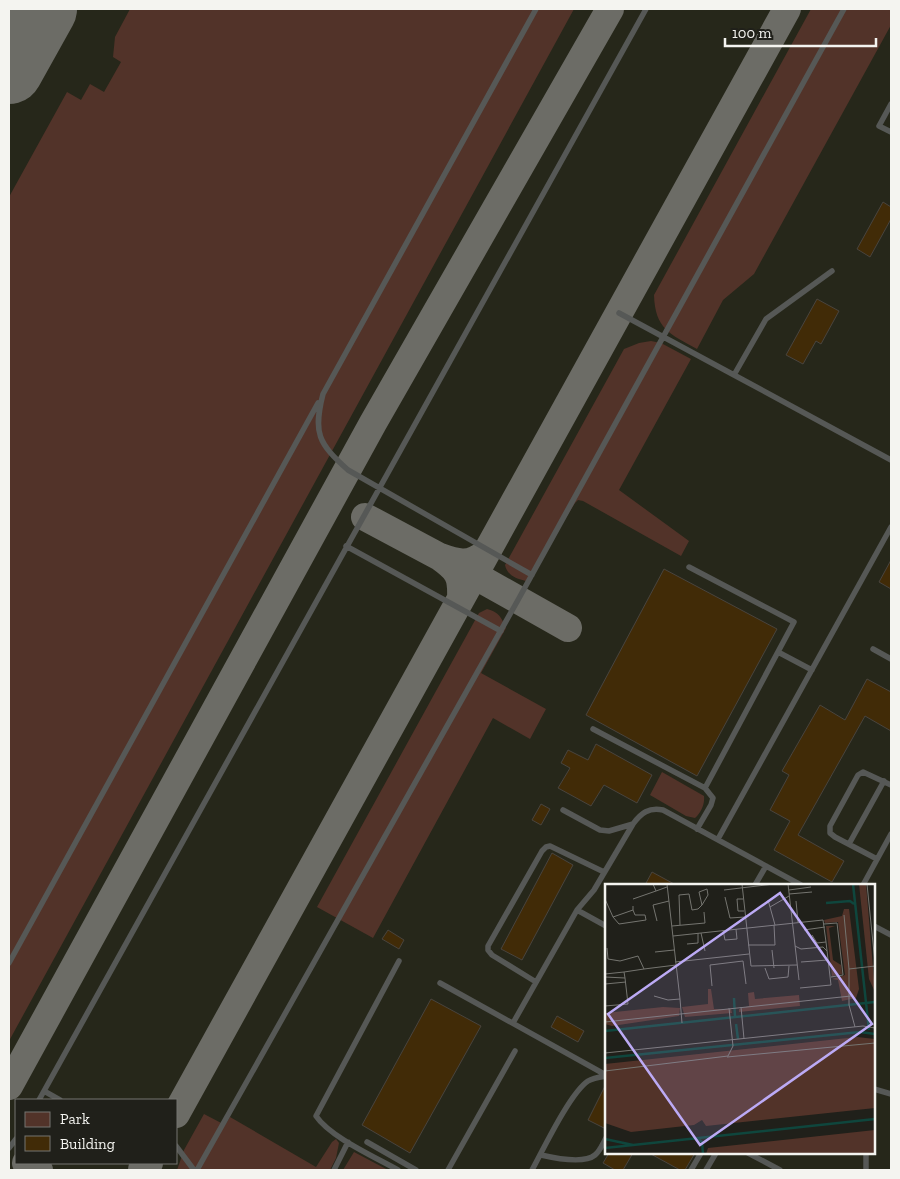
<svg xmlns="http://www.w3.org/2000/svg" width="900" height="1179" font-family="'Zilla Slab',serif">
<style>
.built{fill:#26271a;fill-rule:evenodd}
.green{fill:#523329}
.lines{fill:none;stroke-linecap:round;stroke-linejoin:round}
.taxiway{stroke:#6c6c66;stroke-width:28}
.runway{stroke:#6c6c66;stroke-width:68}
.building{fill:#412b07;stroke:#49443e}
.service{stroke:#565856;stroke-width:5.5}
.inset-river{fill:none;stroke:#0f463d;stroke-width:2.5}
.inset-road{fill:none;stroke:#757570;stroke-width:1}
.view{fill:#bcaaf5;fill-opacity:0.15;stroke:#bcaaf5;stroke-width:2.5}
.inset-edge{fill:none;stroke:#f4f4f0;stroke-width:2.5}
</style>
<rect width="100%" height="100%" fill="#20201a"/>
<path class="built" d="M9,9H891V1170H9ZM606,885H874V1153H606ZM16,1100H176V1163H16Z"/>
<path class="green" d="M130,9H574L9,1041V197L67,92L81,100L90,84L104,92L121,62L113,57L115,37Z
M811,9H891V25L754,274L723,300L697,349C670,334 655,329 654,295Z
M651,341L661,343L691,359L619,490L689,541L681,556L583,501L578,500L575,503L526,581C516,579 507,575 505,565L624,349L639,343Z
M487,609C499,612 501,617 506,628L481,673L546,709L530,739L493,718L373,938L317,907L479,613Z
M662,772L704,796C705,804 701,813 695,818L686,816L650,795Z
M204,1114L225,1125L230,1117L316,1167L332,1142L336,1139L339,1143L336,1158L330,1170H177L184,1150Z
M354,1152L388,1170H343Z"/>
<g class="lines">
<path class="taxiway" d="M9,19C23,20 31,19 42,9
M9,21C18,30 19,38 20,50
M365,517L440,557
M474,575L568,628
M461,598C462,575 458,570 440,557C459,564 469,566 486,553
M9,1086L373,423L610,9
M176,1114L787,9
M26,1163L39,1170
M142,1170L149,1163"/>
<path class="runway" d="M9,70L43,9"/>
</g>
<path class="building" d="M883,202L891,207V219L870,257L857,249Z
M817,299L839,311L821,344L816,341L803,364L786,355Z
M891,560V589L879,582Z
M664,569L777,629L697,776L586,715Z
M867,679L891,692V731L865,716L798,835L844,861L832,882L774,850L790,821L770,810L789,775L782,771L820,705L845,720Z
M596,744L652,775L637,803L604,785L591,806L558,788L570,768L561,763L568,750L588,760Z
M541,804L550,809L541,825L532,820Z
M552,853L573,865L522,960L501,949Z
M652,872L676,885H645Z
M388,930L404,940L399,949L382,939Z
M431,999L481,1026L410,1153L362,1125Z
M557,1016L584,1031L578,1042L551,1027Z
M606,1084V1129L588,1120Z
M609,1153H633L623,1170H615L603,1163Z
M649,1153H695L685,1170H680Z"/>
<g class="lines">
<path class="service" d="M891,104L879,126L891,132
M832,271L766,319L734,375L891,460
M619,313L734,375
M346,546L501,631
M532,575L348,470C318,443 313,433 323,394L536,9
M873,649L891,659
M778,652L812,670
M593,729L705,788L794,622L689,567
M563,810L600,830L609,831L633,824
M697,829L711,805L713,798L705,788
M718,839L891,527
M849,844L884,781
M877,859L835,837L830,833V826L858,775L863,772L891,785
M755,885L766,866
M863,885L891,834
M577,910L606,926
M874,926L891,935
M9,963L318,403
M536,982L492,955L488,950V946L542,851L546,847L550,846L604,872
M440,983L606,1075
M513,1023L577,910L594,890L633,824C641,813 649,807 663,810L801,885
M874,1089L891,1094
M44,1091L60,1100
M39,1100L646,9
M367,1142L416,1170
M176,1146L194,1170
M9,1148L16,1139
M748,1153L780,1170
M866,1153V1170
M541,1155C554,1158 584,1164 595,1155C600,1151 603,1143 606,1138
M197,1170L518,600L844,9
M334,1170L348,1142
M398,1170C375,1157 330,1137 316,1116L399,961
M448,1170L515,1051
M532,1170C543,1150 570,1093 588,1081C593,1078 600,1077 606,1076
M691,1170L701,1153
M706,1170L716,1153"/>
</g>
<g transform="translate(605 884)">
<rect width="270" height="270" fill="#20201a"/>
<path d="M254,0H261L270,108L264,95ZM239,25H244L254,105L251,114L237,117L233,96L227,95L240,91L233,38L220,39L219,36L237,32ZM221,42H230L224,44L228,76L236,81L237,90L227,92ZM103,105H106L109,125H126L127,129L80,133L77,123L103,120ZM149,108L150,115L194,111L195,122L134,128V125L144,122L143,109ZM58,123L75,124L74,132L7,142L0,140V129ZM252,153L270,155V224L101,242L97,236L89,241L26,248L0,239V180ZM270,246V270H101L103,264Z" fill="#523329"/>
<path class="inset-river" d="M248,0L264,146M221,19L245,17L249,20M129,114L130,133M131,140L133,155M0,147L270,118M0,174L255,148L270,150M92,254L97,258L98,270M0,255L28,261M0,264L270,235"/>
<path class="inset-road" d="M48,0L51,7L62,3M137,0L146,82L192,81M183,0L194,96M262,0L270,79M119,6L169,0M184,6L206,3M184,10L207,8M120,13L125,34L140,33M0,15L8,33L28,26V22M28,15L51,7M138,15H132L133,27H139M163,16L165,23L184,12M191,17L193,38M165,23L170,41M239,31L244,85L270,82M8,33L14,40L41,36L40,31H30L28,26M52,37L48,21L64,17M219,40L232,39L238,91L226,93M75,41L74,11L84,10L87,26L93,25L97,21L103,11L102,5L94,8L97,21M67,42L100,39L99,28M118,46L120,56L132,55L131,45M199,46L220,43M96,49L100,67M68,52L218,36L221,58L212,59L207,51M82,60L93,59V49M143,61H170L169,41M190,62L196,65L218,63L222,67M2,64L3,75L15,77L33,72L39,85L71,81M167,66L169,84M50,68L69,66M70,78L144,70M196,78L223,76M160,84L164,95L183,93L184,82M244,85V121L250,143M0,90L19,88M0,93L20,94L23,120L0,122M20,94L19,88L39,85M0,100L21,98M107,102L105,81L138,77L141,100M195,104L226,101L221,58M49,112L63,116L75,115L62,0M75,115L77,139M136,123L139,155M0,138L246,112M0,169L258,142L270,144M0,171L1,187M122,173L270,159M0,187L123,172L128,162L124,124"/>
<path class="view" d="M175,9L267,140L95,261L3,130Z"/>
<rect width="270" height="270" class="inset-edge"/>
</g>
<rect width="900" height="1179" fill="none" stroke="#f4f4f0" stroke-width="20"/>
<rect x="15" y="1099" width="162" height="65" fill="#20201a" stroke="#757570"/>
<rect x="25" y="1112" width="25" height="15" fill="#523329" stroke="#757570"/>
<text x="60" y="1124" font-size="15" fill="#f4f4f0">Park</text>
<rect x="25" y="1136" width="25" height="15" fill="#412b07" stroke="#757570"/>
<text x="60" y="1149" font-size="15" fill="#f4f4f0">Building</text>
<path d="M725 38v8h151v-8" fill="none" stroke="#f4f4f0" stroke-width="2.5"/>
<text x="732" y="38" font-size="15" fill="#f4f4f0" stroke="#20201a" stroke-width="4" paint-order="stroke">100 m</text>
</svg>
